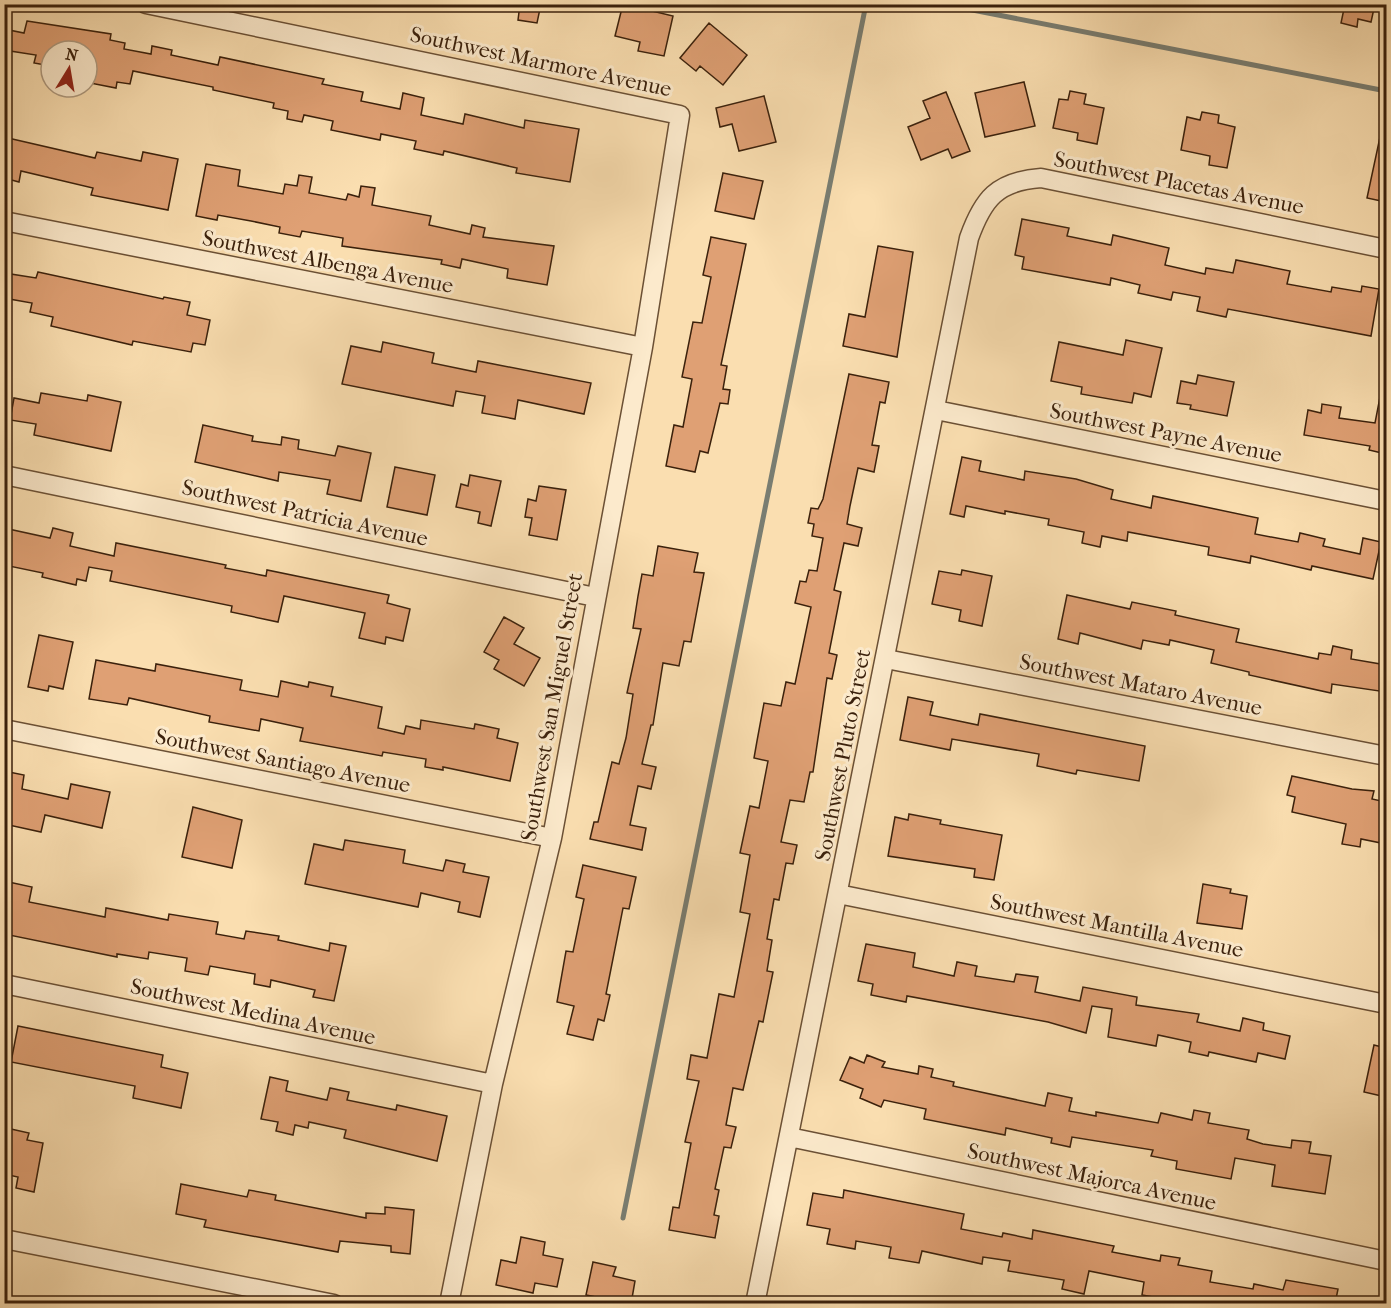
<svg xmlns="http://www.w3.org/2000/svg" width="1391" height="1308" font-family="'IM FELL French Canon',serif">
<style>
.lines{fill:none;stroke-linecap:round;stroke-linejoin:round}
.stream{stroke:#797d71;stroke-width:5}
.building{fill:#dfa074;stroke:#3b210c;stroke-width:1.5}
.minor-casing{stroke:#6b5035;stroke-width:21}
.minor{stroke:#fceacc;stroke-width:18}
.labels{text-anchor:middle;stroke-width:6;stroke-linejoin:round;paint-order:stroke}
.street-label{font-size:22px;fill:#3b210c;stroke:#fceacc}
</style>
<rect width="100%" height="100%" fill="#fadeb0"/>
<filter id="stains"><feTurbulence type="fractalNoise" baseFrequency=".00333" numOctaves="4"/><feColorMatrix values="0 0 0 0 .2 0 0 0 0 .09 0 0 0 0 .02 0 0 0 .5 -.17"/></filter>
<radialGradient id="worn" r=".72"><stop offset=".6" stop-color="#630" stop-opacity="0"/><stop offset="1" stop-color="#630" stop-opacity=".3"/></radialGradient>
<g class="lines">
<path class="stream" d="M942,4L1386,91
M623,1218L866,4"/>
</g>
<path class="building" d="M520,4H541L537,23L518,20Z
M623,4L673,16L664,56L638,51L640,42L615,36Z
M1345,4H1375L1371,22L1358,19L1357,27L1341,23Z
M27,21L111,34L110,40L125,43L124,49L151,54L152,46L172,50L171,55L218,65L220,57L324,79L322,84L363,92L361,101L400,109L403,93L424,98L421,115L463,124L465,114L524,128L525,120L579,129L570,182L516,173L517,168L444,151L443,155L414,149L416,141L381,134L380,140L331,130L333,121L304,115L302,122L287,119L288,111L273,108L274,103L213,90V87L133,71L130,84L117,82L116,88L90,83L92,75L87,74V51H51V66L34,63L36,55L4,50V29L24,33Z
M709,23L747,55L723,85L700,66L696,71L680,58Z
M1024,82L1035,126L985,137L975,93Z
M1070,91L1086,94L1084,104L1104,108L1097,144L1077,140L1078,133L1053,128L1059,99L1068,100Z
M946,92L970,151L952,158L948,149L921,160L908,127L930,118L923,101Z
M764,96L776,142L739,151L732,124L720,127L716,108Z
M1202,112L1219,115L1218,123L1235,127L1227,168L1209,165L1210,156L1181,150L1187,117L1200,120Z
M1380,137L1386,138V202L1367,198Z
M8,138L95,158L97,152L141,161L143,152L178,159L168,210L91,195L93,188L21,171L19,182L4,178Z
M206,164L240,170L238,186L283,194L285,184L297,186L299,175L312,177L309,193L346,200L348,194L359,197L361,186L375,188L372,205L431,216L429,225L470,234L472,225L485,228L483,237L554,246L547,285L507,278L508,269L462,259L460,268L441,264L442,260L342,246L343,238L302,231L300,237L279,233L280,227L251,221L218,215L217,220L196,216Z
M723,173L763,181L754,219L715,211Z
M1022,219L1069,228L1067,236L1111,245L1113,235L1169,248L1165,265L1205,274L1206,268L1233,273L1236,260L1290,271L1287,284L1331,292L1332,287L1361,292L1362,286L1379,289L1371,336L1228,309L1226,317L1197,311L1200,297L1173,292L1171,300L1138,293L1140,285L1111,278L1110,285L1022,269L1024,257L1015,255Z
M711,237L746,244L721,365L727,366L723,389L730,390L728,404L720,403L708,453L700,451L695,472L666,466L674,425L683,427L692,379L682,377L693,322L702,323L711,277L703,275Z
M878,246L913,252L897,357L843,346L849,314L865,317Z
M38,272L163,299L164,297L190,302L187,315L210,320L205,345L193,343L191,352L133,341L132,345L51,326L53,317L30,312L32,303L4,298V273L36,278Z
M1126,340L1162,348L1151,397L1134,393L1132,403L1081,394L1082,387L1051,381L1059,342L1123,355Z
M383,342L434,353L432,363L476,372L478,361L591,383L584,414L518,400L515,419L482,413L485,396L456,391L453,406L342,384L351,346L381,352Z
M849,374L889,382L885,403L880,402L872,445L879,446L874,472L858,468L850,506L847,524L862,528L858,546L844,543L834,590L841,592L829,653L837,655L832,679L827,678L813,772H810L804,802L790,800L781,842L797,845L793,864L786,863L779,900L774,899L767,939L772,940L767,971L773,972L763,1022L759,1021L743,1090L733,1088L726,1125L736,1127L731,1148L724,1147L715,1189L719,1190L714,1215L719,1216L715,1238L669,1230L673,1207L679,1208L691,1143L685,1142L699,1081L687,1079L691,1055L707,1058L719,994L734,997L750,914L740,912L750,855L740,853L750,806L759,808L768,761L754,758L757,741L764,703L781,706L786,682L795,684L811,607L795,603L800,581L806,582L809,570L817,571L823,538L812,536L814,524L808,523L811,508L818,509L823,499Z
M1198,375L1234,382L1227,416L1190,409L1191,405L1177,403L1181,381L1196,384Z
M41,393L87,401L88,395L121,402L111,451L34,435L36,424L10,420L14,398L39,403Z
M1380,397L1386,398V454L1369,450L1370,446L1304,435L1308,410L1321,413L1322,404L1341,407L1339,418L1375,423Z
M203,425L253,436L252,441L281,445L282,437L299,440L298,449L335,456L338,446L371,453L361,501L327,494L330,480L279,472L278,481L195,462Z
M962,457L981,461L979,471L1024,480L1025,471L1076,479L1113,490L1111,499L1151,508L1153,496L1258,518L1255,534L1298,542L1300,533L1325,539L1323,546L1360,554L1363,538L1381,542L1373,579L1312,566L1311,570L1251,556L1250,563L1208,555L1209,547L1128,532L1127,541L1102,536L1100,547L1082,543L1084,532L1048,525L1049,519L1005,511V514L966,506L964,517L950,514Z
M395,467L435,475L427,515L387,507Z
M470,475L501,481L491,526L478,523L480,512L456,507L461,484L468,486Z
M539,486L566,490L557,540L529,535L532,518L525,517L528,499L536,501Z
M4,528L50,538L53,528L73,533L70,546L114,556L116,543L226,565L225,568L266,576L267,570L389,595L387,603L410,609L403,641L386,637L385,644L359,638L365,613L284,596L278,622L231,612L232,606L110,581L112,571L89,567L86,581L77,579L76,585L42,577L43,573L4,565Z
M658,546L698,553L694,572L704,573L691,642L684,641L679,666L663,663L653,725H651L642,764L656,767L651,789L638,786L630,825L646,828L642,850L590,839L594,822H598L612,762L619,764L626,738L633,694L627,693L641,629L633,628L638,596L642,574L653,576Z
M962,570L992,576L982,626L959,621L961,610L932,604L939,571L961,575Z
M1067,595L1130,609L1132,602L1176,611L1175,615L1239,629L1236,642L1318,659L1319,653L1331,655L1333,646L1352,650L1351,659L1386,665V692L1332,684L1331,693L1249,675V672L1211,663L1214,650L1170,640L1169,645L1143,640L1141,649L1080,633L1078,644L1058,639Z
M504,617L524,628L514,644L540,658L524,686L494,669L499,660L484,652Z
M39,635L73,642L63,689L49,686L48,691L28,687Z
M96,660L155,671L156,664L242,680L240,690L278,697L281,681L308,687L309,682L333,687L331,696L382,707L378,728L404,734L406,726L420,729L421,720L474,729L475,724L499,729L497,738L518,743L510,781L443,767V770L425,767L426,759L383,752L382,756L300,741L303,728L261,719L259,731L209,722L210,716L129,698L127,705L89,699Z
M908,697L933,702L930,715L978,725L980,714L1145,746L1139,781L1077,770L1076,774L1037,766L1039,754L952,739L950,750L900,740Z
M4,771L24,775L22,789L68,799L71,784L110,792L102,828L45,815L41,832L4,824Z
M1292,776L1352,789L1374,791L1372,799L1386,802V844L1361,839L1360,847L1342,844L1346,824L1292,812L1295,797L1287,795Z
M193,807L242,820L232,868L182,857Z
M909,814L941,820L940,824L1002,835L994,880L974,877L975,869L888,856L895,817L908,820Z
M345,840L405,850L403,863L443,871L446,860L465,864L463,872L489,877L480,917L458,912L460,902L421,893L418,907L305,884L314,844L343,850Z
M583,865L636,877L629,909L623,908L606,994L610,995L604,1021L598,1019L593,1040L567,1034L574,1006L557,1002L566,951L573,952L584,899L576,897Z
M4,881L32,887L29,902L105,917L106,908L168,920L169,914L218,922L216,934L244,939L246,931L279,936L278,940L329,951L330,943L346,946L334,1001L313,997L315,990L271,980L270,987L254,984L255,974L210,966L208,975L185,971L187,958L149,952L148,959L117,954V957L4,934Z
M1203,884L1231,889L1230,893L1247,896L1242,929L1197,923Z
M866,944L915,953L913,967L954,976L957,962L977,966L975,976L1014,982L1016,974L1038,977L1035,992L1080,1001L1083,987L1137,997L1136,1005L1199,1014L1197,1022L1240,1031L1243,1018L1264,1023L1263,1030L1290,1036L1285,1059L1258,1053L1256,1062L1209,1052L1208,1056L1189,1052L1191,1042L1158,1035L1156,1046L1108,1037L1112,1009L1092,1006L1086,1033L1048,1022L907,996L906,1002L871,995L873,984L858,981Z
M18,1026L163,1055L161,1067L188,1073L181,1108L133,1098L135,1086L11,1062Z
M1374,1045L1386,1048V1097L1364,1092Z
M867,1055L885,1062L882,1067L918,1074L919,1066L933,1069L931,1077L954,1082L953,1086L1045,1106L1048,1093L1072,1098L1069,1111L1096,1116V1112L1158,1123L1161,1113L1192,1120L1194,1110L1210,1113L1208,1123L1249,1130L1247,1139L1263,1144L1291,1148L1292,1140L1311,1142L1309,1153L1331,1156L1325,1194L1272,1186L1275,1165L1235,1158L1231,1179L1176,1169L1177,1161L1151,1156L1153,1150L1072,1137L1070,1147L1051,1143L1052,1138L1006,1128L1005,1135L924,1119L926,1109L884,1100L881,1107L860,1098L863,1089L840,1080L850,1057L864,1063Z
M270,1077L288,1081L286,1091L327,1100L330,1088L349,1092L347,1100L396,1110L397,1105L447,1116L437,1161L344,1138L346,1130L309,1122L308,1128L295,1125L293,1135L276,1131L278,1122L261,1119Z
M11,1129L29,1133L27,1140L43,1143L34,1192L16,1188L18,1177L4,1174V1136L10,1137Z
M181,1184L247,1197L249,1190L276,1195L275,1200L366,1218V1213L385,1214V1207L414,1210L410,1254L391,1252V1246L340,1241L338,1252L204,1227L206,1220L176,1214Z
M844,1190L964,1214L961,1229L1002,1237L1003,1233L1032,1239L1033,1230L1114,1246L1112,1252L1160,1261L1161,1255L1180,1258L1178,1265L1212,1271L1210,1282L1253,1289L1254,1284L1283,1290L1286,1280L1338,1289L1335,1304H1192L1142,1295L1144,1282L1089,1271L1084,1294L1062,1289L1064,1280L1008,1271L1010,1261L983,1257L982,1264L922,1251L919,1263L889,1258L891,1247L856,1241L855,1249L827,1244L830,1229L807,1225L813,1193L843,1198Z
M521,1237L545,1242L543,1255L563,1259L557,1287L535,1283L533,1293L496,1285L501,1260L516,1263Z
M593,1262L616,1267L613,1276L635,1281L631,1304L586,1295Z"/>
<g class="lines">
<defs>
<path id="minor" d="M146,4L680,115L643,347L552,838L493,1084L449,1304
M4,221L643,347
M936,410L1386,501
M4,475L595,597
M886,659L1386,756
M4,729L552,838
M838,894L1386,1004
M4,984L493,1084
M789,1137L1386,1261
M4,1239L334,1304
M755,1304L969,238C983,199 997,181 1041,178L1386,249"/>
</defs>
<use href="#minor" class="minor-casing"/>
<use href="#minor" class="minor"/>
</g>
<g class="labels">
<g class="street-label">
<text transform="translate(541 61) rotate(12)" y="8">Southwest Marmore Avenue</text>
<text transform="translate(1179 182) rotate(11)" y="8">Southwest Placetas Avenue</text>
<text transform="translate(328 261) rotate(11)" y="8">Southwest Albenga Avenue</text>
<text transform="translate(1166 432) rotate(11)" y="8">Southwest Payne Avenue</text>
<text transform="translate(305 512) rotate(12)" y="8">Southwest Patricia Avenue</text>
<text transform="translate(1141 684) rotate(11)" y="8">Southwest Mataro Avenue</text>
<text transform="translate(551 707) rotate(-80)" y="8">Southwest San Miguel Street</text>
<text transform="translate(842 755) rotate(-79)" y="8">Southwest Pluto Street</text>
<text transform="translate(283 760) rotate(11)" y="8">Southwest Santiago Avenue</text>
<text transform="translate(1117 925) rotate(11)" y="8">Southwest Mantilla Avenue</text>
<text transform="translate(253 1011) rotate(12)" y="8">Southwest Medina Avenue</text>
<text transform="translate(1092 1176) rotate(12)" y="8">Southwest Majorca Avenue</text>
</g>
</g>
<rect width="1391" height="1308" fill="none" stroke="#fadeb0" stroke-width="24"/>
<rect x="6" y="6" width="1379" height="1296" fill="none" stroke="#3b210c" stroke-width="3"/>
<rect x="12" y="12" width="1367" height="1284" fill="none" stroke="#3b210c" stroke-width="1.5"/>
<g transform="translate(69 69) rotate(11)"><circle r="28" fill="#fceacc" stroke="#af9a7f" stroke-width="1.5"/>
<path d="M0-4.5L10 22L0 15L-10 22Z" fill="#8f2418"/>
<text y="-9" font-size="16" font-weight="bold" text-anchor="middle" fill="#3b210c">N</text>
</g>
<rect width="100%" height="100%" filter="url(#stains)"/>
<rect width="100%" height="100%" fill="url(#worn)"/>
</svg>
